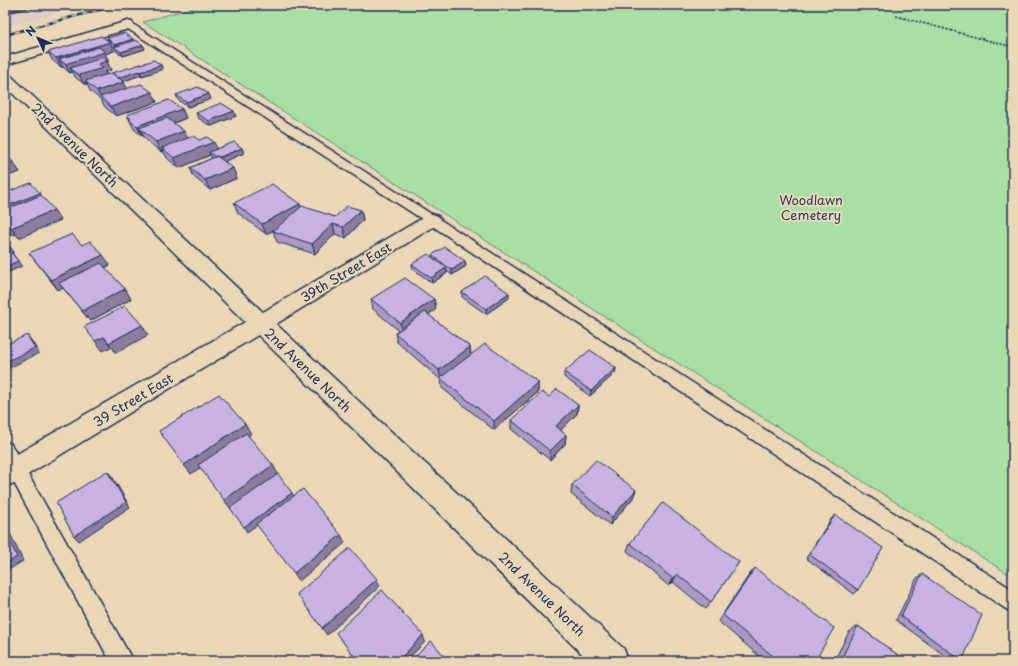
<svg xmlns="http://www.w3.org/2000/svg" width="1018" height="666" font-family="'Playpen Sans',sans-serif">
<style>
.built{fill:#dfccc2}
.green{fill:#a8e0a4;stroke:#628881}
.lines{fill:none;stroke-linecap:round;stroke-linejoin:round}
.service-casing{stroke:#1b2f5e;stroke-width:3}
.minor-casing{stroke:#1b2f5e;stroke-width:3}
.path{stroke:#1b2f5e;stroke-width:1.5;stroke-dasharray:2.5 1.5;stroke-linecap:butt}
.service{fill:#e9d7b5;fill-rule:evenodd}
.minor{fill:#e9d7b5;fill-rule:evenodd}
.rail-casing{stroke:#1b2f5e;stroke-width:2.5}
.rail{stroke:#e9d7b5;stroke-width:1.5;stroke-dasharray:5;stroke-linecap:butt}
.wall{fill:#ac99c2;stroke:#1b2f5e}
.shaded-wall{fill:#8c7d9e;stroke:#1b2f5e}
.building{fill:#c8b2e1;stroke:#1b2f5e}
.labels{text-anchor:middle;stroke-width:4;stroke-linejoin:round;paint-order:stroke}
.street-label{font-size:13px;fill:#1b2f5e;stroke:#e9d7b5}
.park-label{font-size:13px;fill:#294165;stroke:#e9d7b5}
</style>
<rect width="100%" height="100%" fill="#e9d7b5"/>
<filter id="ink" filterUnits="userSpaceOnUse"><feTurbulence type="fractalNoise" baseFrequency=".025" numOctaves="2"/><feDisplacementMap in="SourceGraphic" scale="8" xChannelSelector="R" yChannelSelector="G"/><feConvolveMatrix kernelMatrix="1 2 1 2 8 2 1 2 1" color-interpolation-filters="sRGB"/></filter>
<g filter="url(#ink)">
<path class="built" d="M5,5H87L5,27Z"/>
<path class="green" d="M201,5H1013V577L143,22Z"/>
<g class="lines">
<defs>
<path id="service" d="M125,23H131L436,217L1013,590V612L1006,609L428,223L125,27Z
M5,441L11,444L133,661H110L5,466Z"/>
<path id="minor" d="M128,21L132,22L134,25L132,28L5,65V57Z
M5,74L10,75L263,312L426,216L432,214L438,216L441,220L438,224L276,324L624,649L628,661H589L258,335L14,483L5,487V461L245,322L5,86Z"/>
</defs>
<use href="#service" class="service-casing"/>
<use href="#minor" class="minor-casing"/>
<path class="path" d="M142,9L160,5
M896,16L1013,47"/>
<use href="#service" class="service"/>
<use href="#minor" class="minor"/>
<defs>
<path id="rail" d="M5,35L117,5"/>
</defs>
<use href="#rail" class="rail-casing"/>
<use href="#rail" class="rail"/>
</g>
<path class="wall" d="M107,38L133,39L134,41L143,45L145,49L123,56L116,51L114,47L111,45L114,51L105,54L109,61L107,62L111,70L105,72L107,75L112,73L163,69L142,76L141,75L123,81L127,88L157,102L116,116L105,107L101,100L90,91L87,84H84L75,77L73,72L70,73L64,68L63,67H61L52,60L48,52L108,41Z
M176,95L211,99L188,107L178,100Z
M182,109L186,118L174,123L187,138L199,140L217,149L242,148L244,153L225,161L237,178L210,190L194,177L190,168L212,158L210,155L179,168L167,158L163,151L161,152L144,138L143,135L142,136L134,129L127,115Z
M196,113L236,116L211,126L198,118Z
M234,203L300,204L301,207L335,217L361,210L363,220L346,238L335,234L315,254L277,242L273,231L278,228L266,234L238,213Z
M82,245L110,265L105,268L125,289L131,299L90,321L63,288L58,290L29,253Z
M432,255L465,261L466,266L452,275L447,271V273L432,283L413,269L412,264L432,258Z
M462,292L509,298L486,314L462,297Z
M371,299H434L436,309L428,315L470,347L471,355L538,382V392L494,430L442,388L441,380L397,342L395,333L398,330L373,309Z
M616,368L615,373L590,396L564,377V372Z
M549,397L578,405L577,414L560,430L566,435L565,444L550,460L511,429V420Z
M572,485L633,498L610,525L571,494Z
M835,515L858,590L854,594L806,558L831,519Z
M630,543L739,562L706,609L673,582L669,586L627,551Z
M755,568L815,661H765L718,621L749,575Z
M922,574L962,661H952L896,620L917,578Z
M858,626L906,661H834L849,632Z"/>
<path class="shaded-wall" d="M5,5H39L5,14Z
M133,39L135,44L118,49L115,45Z
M110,42L114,51L105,54L109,61L107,62L111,70L105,72L108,77L85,81L87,84H84L79,75L70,68L72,72L70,73L65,64L59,59L63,67H61L56,58Z
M143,45L145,49L123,56L121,52Z
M161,65L163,69L142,76L140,72Z
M139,71L141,75L119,83L117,78Z
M124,82L128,91L101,98L97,91Z
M152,92L157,102L116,116L111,107Z
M209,94L211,99L188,107L186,102Z
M182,109L186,118L146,134L139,128L143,135L142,136L137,126Z
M234,111L236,116L211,126L209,121Z
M184,131L189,141L162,148L163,151L161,152L156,142Z
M214,142L218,152H209L210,155L179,168L174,158Z
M242,148L244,153L219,164L217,159Z
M13,162L20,172L5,177V165Z
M233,168L237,178L210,190L205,180Z
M40,193L46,203L5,220V207Z
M300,204L303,214L266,234L262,224Z
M54,210L61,220L19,238L11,228Z
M361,210L363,220L346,238L343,227Z
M8,224L16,234L5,238V225Z
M333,224L335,234L315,254L312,244Z
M5,240L14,252L12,253L22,266L5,274Z
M103,255L110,265L58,290L51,280Z
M465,261L466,266L452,275V270Z
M446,268L447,273L432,283L431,278Z
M125,289L131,299L90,321L82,311Z
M509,293V298L486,314V309Z
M434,299L436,309L402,333L400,323Z
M142,325L148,335L116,353L109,343Z
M27,335L31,340L39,353L5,370V362Z
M104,337L111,347L103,351L95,341Z
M470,347L471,357L440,378L441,380L439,370Z
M616,368L615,373L590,396L591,391Z
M538,382V392L494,430V421Z
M578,405L577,414L555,436L556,426Z
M245,424L251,434L191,474L184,465Z
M566,435L565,444L550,460V451Z
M273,465L278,474L231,509L224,500Z
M107,471L112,476L130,507L79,541L74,536Z
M636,490L633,498L610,525L612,517Z
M292,493L295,498L247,532L244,527Z
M5,525L7,527L23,561L5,572Z
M341,535L345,543L299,581L294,573Z
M677,574L673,582L669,586L673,579Z
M377,579L380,586L327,635L322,628Z
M423,635L425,642L406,661H398Z"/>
<path class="building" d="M124,33L133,39L115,45L107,38Z
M101,36L110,42L56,58L48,52Z
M136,40L143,45L121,52L114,47Z
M99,47L105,52L65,64L59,59Z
M102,58L107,61L98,64L103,68L79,75L70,68Z
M154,60L161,65L140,72L139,71L118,78L112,73Z
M112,73L124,82L97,91L85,81Z
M141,84L152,92L111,107L100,97Z
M198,87L209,94L186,102L176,95Z
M169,100L182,109L137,126L129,120L131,119L127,115Z
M221,103L234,111L209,121L196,113Z
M167,118L184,131L156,142L139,128Z
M193,136L199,140L207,137L214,142L174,158L162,148Z
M234,142L242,148L220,157L217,156L215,157L209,152Z
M5,152L13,162L5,165Z
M217,156L233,168L205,180L190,168Z
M31,183L40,193L5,207V193Z
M272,184L300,204L262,224L234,203Z
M41,195L54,210L11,228L8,224L5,225V210Z
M302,206L335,217L347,206L361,210L343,227L333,224L312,244L273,231Z
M72,234L82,245L90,241L103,255L51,280L29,253Z
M5,240L10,247L5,249Z
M445,247L465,261L452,270L432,255Z
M9,250L18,261L5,267V252Z
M428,254L446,268L431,278L412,264Z
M101,263L125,289L82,311L59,283Z
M485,276L509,293L486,309L462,292Z
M405,278L434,299L400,323L371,299Z
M125,306L142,325L109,343L104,337L95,341L84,327Z
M425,312L470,347L439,370L395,333Z
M27,335L35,348L5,362V345Z
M485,344L538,382L494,421L440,378Z
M590,350L616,368L591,391L564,372Z
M557,389L578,405L556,426L566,435L550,451L511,420L542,392L549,397Z
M219,394L245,424L184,465L159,431Z
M246,433L273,465L224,500L198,465Z
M596,460L636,490L612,517L572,485Z
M107,471L126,502L74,536L56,503Z
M278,474L292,493L244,527L230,508Z
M303,489L341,535L294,573L256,524Z
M663,503L739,562L711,602L677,574L673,579L630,543Z
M835,515L883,548L858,590L809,554Z
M5,531L17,557L5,564Z
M350,548L377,579L322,628L297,594Z
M755,568L834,628L815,661H779L723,615Z
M922,574L982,615L962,661L901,616Z
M382,590L423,635L398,661H358L336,633Z
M858,626L906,661H840Z
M431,641L449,661H411Z"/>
</g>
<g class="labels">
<g class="street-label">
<text transform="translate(75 145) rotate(44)" y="5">2nd Avenue North</text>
<text transform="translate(346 272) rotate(-31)" y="5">39th Street East</text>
<text transform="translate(308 370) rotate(44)" y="5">2nd Avenue North</text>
<text transform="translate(133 400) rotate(-31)" y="5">39 Street East</text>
<text transform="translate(542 594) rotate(44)" y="5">2nd Avenue North</text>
</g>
<g class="park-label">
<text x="811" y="205">Woodlawn<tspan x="811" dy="15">Cemetery</tspan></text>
</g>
</g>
<rect width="1018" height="666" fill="none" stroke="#e9d7b5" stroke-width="20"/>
<rect x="10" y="10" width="998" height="646" fill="none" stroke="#1b2f5e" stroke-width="1.5" filter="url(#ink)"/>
<g transform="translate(38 38) rotate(314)" stroke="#e9d7b5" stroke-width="3" paint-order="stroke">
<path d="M0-3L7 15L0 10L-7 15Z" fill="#1b2f5e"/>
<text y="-6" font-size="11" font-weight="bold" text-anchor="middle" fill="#1b2f5e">N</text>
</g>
</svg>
